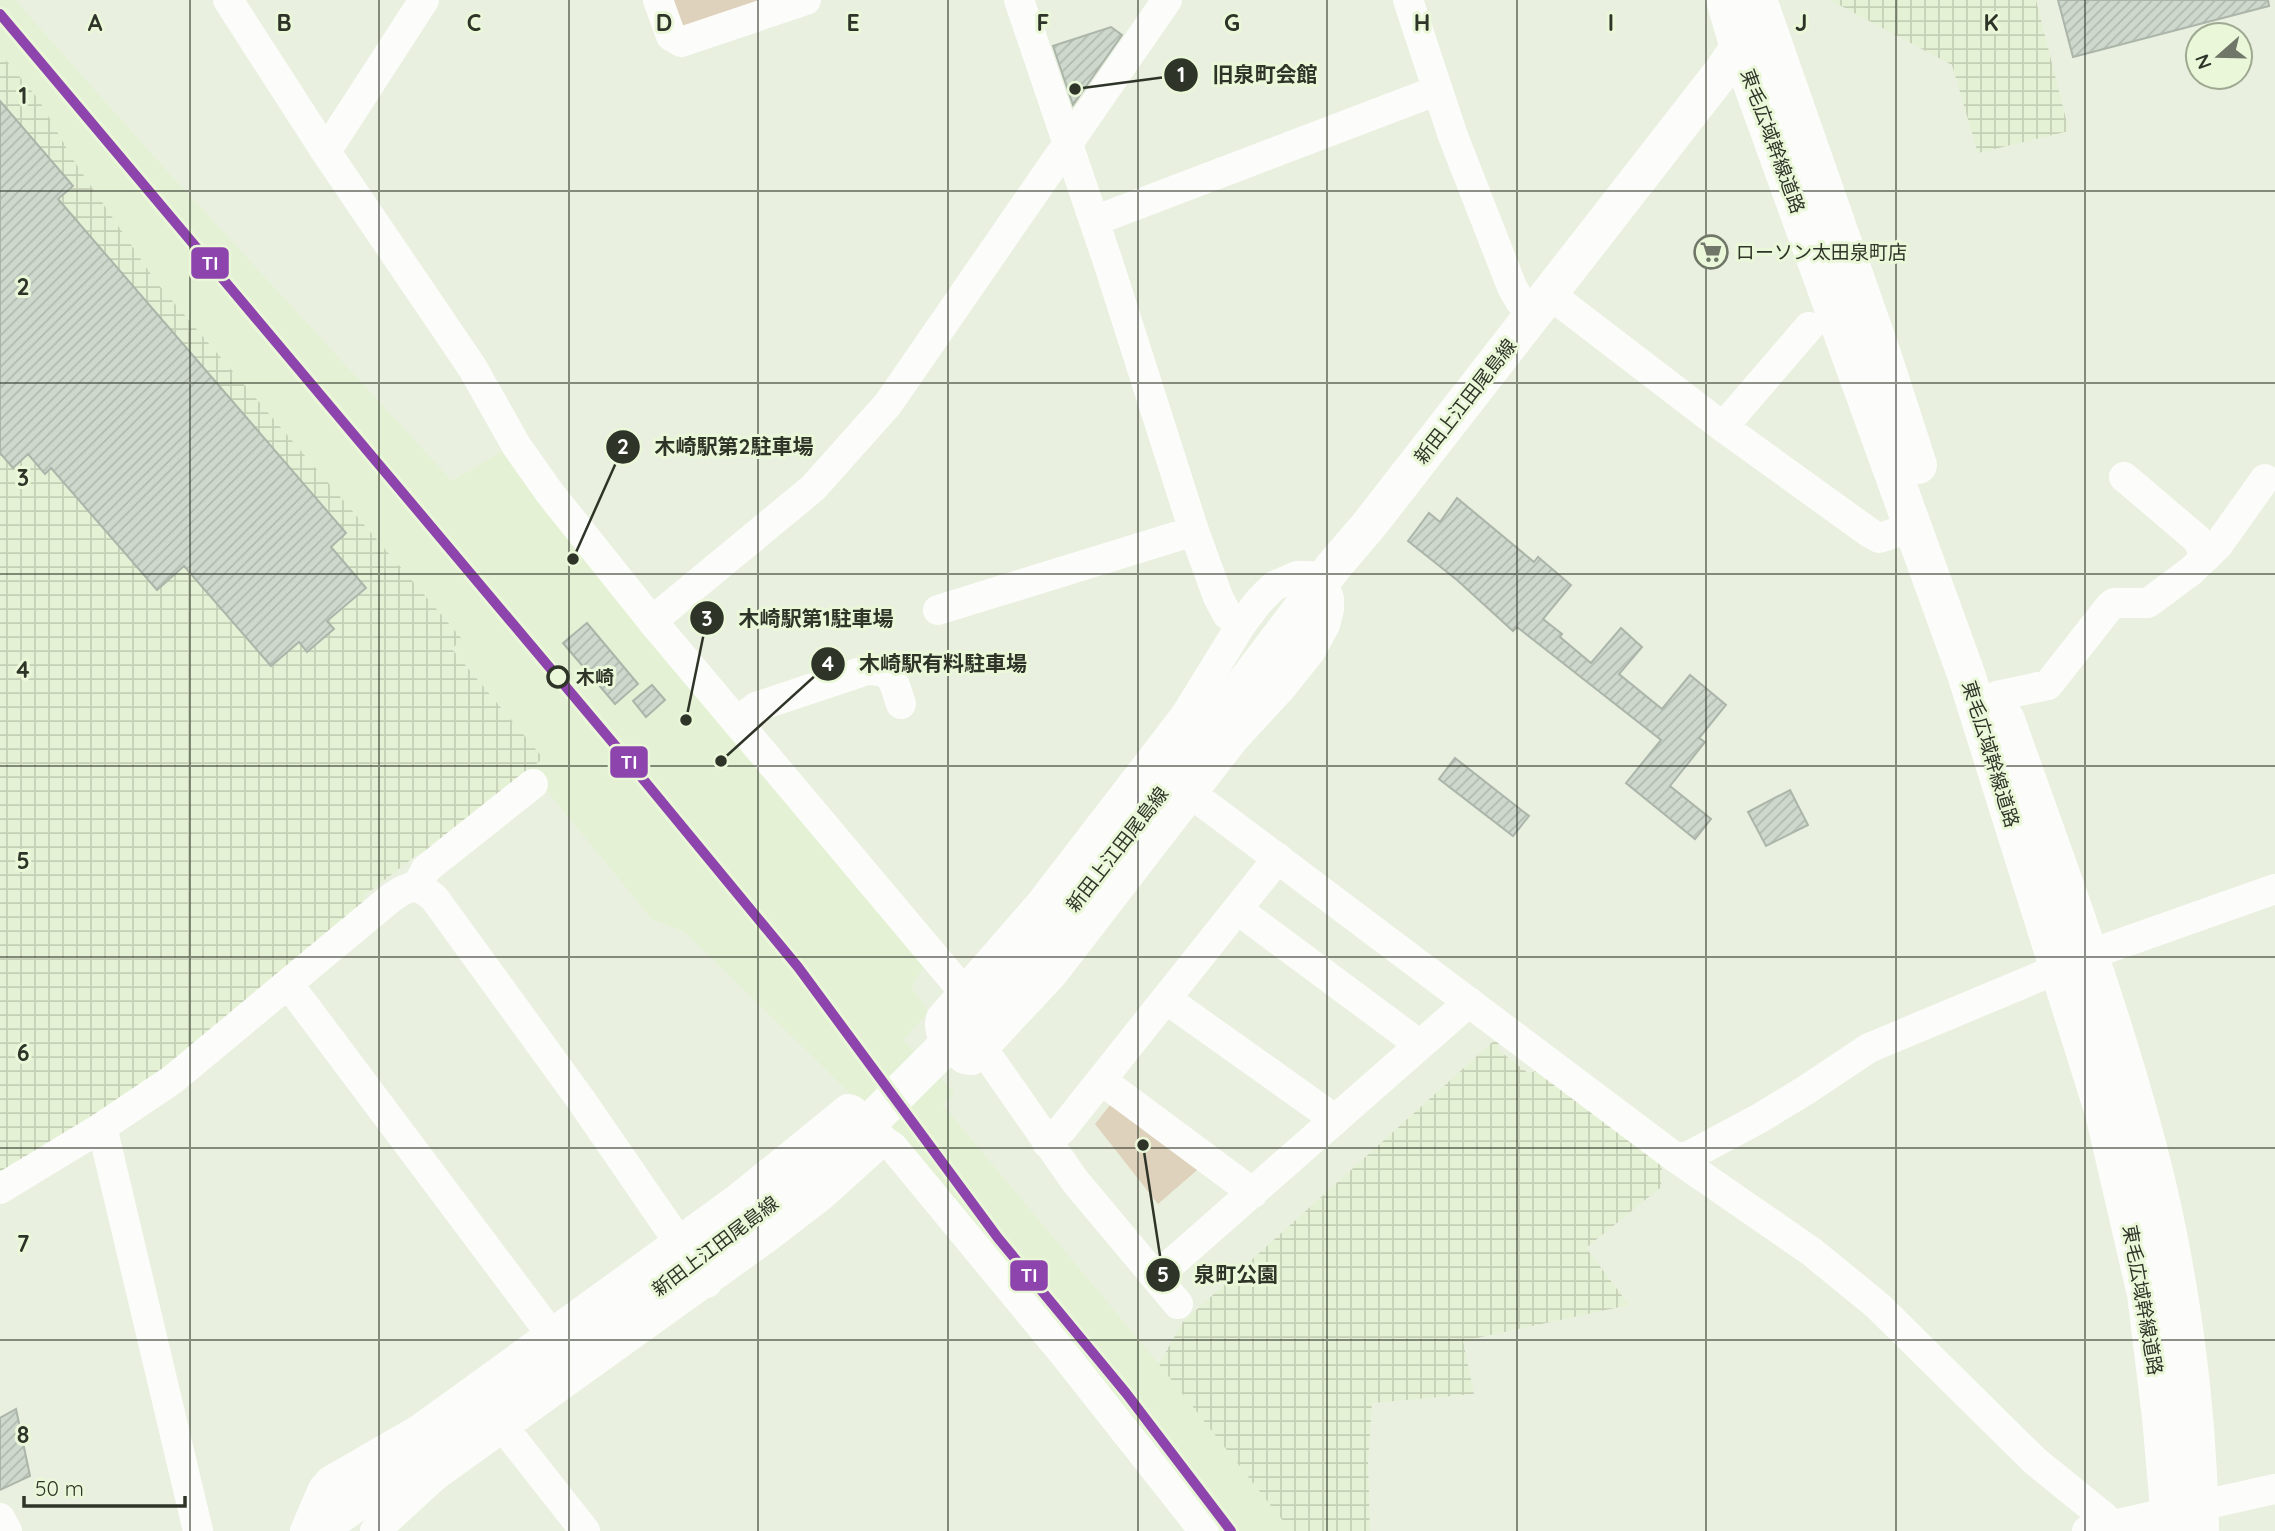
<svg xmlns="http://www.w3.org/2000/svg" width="2275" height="1531" font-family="Quicksand,'Noto Sans JP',sans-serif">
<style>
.built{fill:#e5f1d4}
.industrial{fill:url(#industrial-grid)}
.park{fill:#dfd2bc}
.building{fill:url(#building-hatch);stroke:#acb5aa;stroke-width:2}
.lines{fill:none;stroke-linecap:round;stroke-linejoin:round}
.minor{stroke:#fcfdfa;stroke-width:30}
.major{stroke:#fcfdfa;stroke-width:37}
.highway{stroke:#fcfdfa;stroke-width:38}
.rail-1-casing{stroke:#eaf7d8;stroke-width:16}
.rail-1{stroke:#8e44ad;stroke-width:10}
.grid{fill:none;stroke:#2f3428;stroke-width:2;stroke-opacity:0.55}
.stop-dot{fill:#eaf7d8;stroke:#2f3428;stroke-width:3.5}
.labels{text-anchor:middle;stroke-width:6;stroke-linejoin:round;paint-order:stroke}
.street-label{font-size:19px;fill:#2f3428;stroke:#eaf7d8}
.poi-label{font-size:19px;fill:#2f3428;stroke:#eaf7d8;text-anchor:start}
.stop-label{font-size:19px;font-weight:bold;fill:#2f3428;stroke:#eaf7d8;text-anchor:start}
.grid-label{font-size:23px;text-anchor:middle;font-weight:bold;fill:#2f3428;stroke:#eaf7d8;stroke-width:6;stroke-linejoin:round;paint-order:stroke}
.leader{fill:none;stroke:#2f3428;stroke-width:2.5}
.callout-dot{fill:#2f3428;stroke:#eaf7d8;stroke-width:2.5}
.mark-label{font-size:21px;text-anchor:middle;font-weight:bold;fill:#fff}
.callout-label{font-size:21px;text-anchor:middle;font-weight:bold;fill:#2f3428;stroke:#eaf7d8;stroke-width:6;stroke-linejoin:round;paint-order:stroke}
.line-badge{stroke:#eaf7d8;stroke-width:2.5}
.badge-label{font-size:19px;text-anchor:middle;font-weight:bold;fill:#fff}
</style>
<defs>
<pattern id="industrial-grid" width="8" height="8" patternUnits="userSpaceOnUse" patternTransform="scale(1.75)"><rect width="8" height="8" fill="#e5f1d4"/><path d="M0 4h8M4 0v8" fill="none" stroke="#c5cfb6"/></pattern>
<pattern id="building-hatch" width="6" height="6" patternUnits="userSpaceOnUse" patternTransform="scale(1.75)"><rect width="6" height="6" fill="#cfd8cd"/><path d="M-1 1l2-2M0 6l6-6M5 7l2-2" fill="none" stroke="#b2bab0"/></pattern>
</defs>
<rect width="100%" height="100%" fill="#e9f0df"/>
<path class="built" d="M0,0H15L148,150L452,481L508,448L926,962L911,987L929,1012L903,1040L955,1093L942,1104L1159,1364L1291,1531H1217L916,1158L685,932L652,919L529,769L543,758L452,648L462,639L157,283L74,161L39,100L0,53Z"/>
<path class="industrial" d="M1830,0H2036L2069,131L1978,153L1952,65Z
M0,53L39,100L74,161L157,283L462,639L452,649L543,758L431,856L418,854L365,895L363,913L169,1074L0,1182Z
M1497,1038L1500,1039L1498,1050L1528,1073L1546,1069L1662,1159L1661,1187L1586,1248L1629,1305L1463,1341L1474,1394L1372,1403L1368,1462L1370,1531H1291L1159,1364L1183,1322Z"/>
<path class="park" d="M669,0H780L689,30L675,22Z
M1114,1100L1203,1165L1158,1204L1095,1124Z"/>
<path class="building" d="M2058,0H2268L2269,6L2073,57Z
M1111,27L1122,35L1073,105L1053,46Z
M0,101L73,186L58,199L346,533L331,547L366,588L327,621L334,629L307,652L299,642L271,666L184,566L157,590L51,468L45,474L28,454L13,468L0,453Z
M1457,498L1534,562L1538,557L1571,585L1543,619L1562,634L1560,637L1591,663L1621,628L1642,647L1619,674L1662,709L1690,675L1726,705L1699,738L1705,742L1670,786L1711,819L1695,839L1626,783L1661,740L1517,627L1513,631L1457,580L1408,541L1429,513L1440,522Z
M587,623L638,684L615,704L563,643Z
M652,685L665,700L646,717L633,701Z
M1455,758L1529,816L1513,836L1439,779Z
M1790,790L1808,825L1766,846L1748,812Z
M16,1409L30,1476L0,1490V1418Z"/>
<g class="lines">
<path class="minor" d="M228,0L324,149L472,367L516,445L549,492L652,621L964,992
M658,0L671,36L681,42L806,0
M1019,0L1109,265L1194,531L1218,597L1227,614L1241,625
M1408,0L1453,136L1512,287L1520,301L1532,313
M324,149L332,142L424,0
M1094,221L1438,90
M1548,293L1723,427L1870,533L1879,538L1914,527
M1723,427L1809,327
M2124,477L2197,539L2206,557
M1297,576H1310L1323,581L1329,599V609L1325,625L1310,652L1282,687L1234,739L1052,975L978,1054L972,1060L964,1059C952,1047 936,1037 941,1018L1041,903L1185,716L1241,625L1259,601L1274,586Z
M938,610L1194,531
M652,621L813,488L888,404L1167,0
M1997,696L2048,685L2110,606L2114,603H2148L2191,571L2218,545L2265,479
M738,721L756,707L867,670C894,670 893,681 901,704
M1193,795L1676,1158L1812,1252L1878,1306L2035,1461L2104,1517L2107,1527
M417,887L426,869L533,784
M1238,910L1420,1045
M289,985L551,1334
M1166,999L1322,1110L1334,1121
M983,1049L1075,1181L1178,1304
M1101,1080L1253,1193
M102,1127L198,1531
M1047,1143L1063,1128L1278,858
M1676,1158L1689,1156L1760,1118L1806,1090L1869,1048L2108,948L2275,889
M0,1189L102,1127L172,1080L391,898C410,884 418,883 435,899L581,1100L707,1283
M1156,1277L1469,1002
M504,1428L585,1531
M0,1518L7,1531
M305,1531L323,1489L330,1481L420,1429L737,1199L848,1109L852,1110L883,1140L893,1147L1064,1354L1204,1531
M375,1531L435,1476L765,1239L821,1196L883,1140
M2087,1531L2275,1489"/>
<path class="major" d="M317,1531L731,1236L864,1128L978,1014L1093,883L1333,567L1369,525L1724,69L1754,25"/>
<path class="highway" d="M1725,0L1739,48L1966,674L2104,1113L2146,1294L2161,1417L2171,1531
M1758,0L1883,357L1918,465
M2006,720C2056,862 2110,1002 2148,1148C2180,1269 2198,1405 2200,1531"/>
<defs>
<path id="rail-1" d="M0,14L619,750L798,967L998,1238L1126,1393L1231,1531"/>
</defs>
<use href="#rail-1" class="rail-1-casing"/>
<use href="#rail-1" class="rail-1"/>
</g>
<path class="grid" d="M190,0V1531M379,0V1531M569,0V1531M758,0V1531M948,0V1531M1138,0V1531M1327,0V1531M1517,0V1531M1706,0V1531M1896,0V1531M2085,0V1531M0,191H2275M0,383H2275M0,574H2275M0,766H2275M0,957H2275M0,1148H2275M0,1340H2275"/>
<defs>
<symbol id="supermarket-ring" viewBox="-11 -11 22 22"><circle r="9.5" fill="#eaf7d8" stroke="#707668" stroke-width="1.5"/><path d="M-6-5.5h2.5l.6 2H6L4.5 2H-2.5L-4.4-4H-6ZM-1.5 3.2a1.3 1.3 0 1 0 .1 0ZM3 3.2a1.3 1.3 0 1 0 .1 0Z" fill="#707668"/></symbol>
</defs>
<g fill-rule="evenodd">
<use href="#supermarket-ring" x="1692" y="233" width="38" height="38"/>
</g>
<circle class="stop-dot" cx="558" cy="677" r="10"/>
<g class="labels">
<g class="street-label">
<text transform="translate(1773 141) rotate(70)" y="7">東毛広域幹線道路</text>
<text transform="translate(1465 401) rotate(-52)" y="7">新田上江田尾島線</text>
<text transform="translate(1991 754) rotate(73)" y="7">東毛広域幹線道路</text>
<text transform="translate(1117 849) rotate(-52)" y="7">新田上江田尾島線</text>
<text transform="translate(715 1246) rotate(-37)" y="7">新田上江田尾島線</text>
<text transform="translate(2143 1300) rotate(80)" y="7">東毛広域幹線道路</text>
</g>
<g class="poi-label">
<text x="1736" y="259">ローソン太田泉町店</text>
</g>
<g class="stop-label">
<text x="576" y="684">木崎</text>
</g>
</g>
<g class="grid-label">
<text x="95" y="31">A</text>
<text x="284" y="31">B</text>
<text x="474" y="31">C</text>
<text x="664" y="31">D</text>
<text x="853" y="31">E</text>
<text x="1043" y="31">F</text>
<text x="1232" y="31">G</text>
<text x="1422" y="31">H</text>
<text x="1611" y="31">I</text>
<text x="1801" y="31">J</text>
<text x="1991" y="31">K</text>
<text x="23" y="104">1</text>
<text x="23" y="295">2</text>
<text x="23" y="486">3</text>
<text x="23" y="678">4</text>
<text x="23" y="869">5</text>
<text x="23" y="1061">6</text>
<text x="23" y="1252">7</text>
<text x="23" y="1443">8</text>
</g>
<path class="leader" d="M1075 89L1181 75M573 559L623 447M686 720L707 618M721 761L828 664M1143 1145L1163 1275"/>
<g class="callout-dot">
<circle cx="1075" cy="89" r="7"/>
<circle cx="573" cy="559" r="7"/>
<circle cx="686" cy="720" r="7"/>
<circle cx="721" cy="761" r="7"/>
<circle cx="1143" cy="1145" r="7"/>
<circle cx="1181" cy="75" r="18"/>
<circle cx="623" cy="447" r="18"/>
<circle cx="707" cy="618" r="18"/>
<circle cx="828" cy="664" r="18"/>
<circle cx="1163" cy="1275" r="18"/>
</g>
<g class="mark-label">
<text x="1181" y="82">1</text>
<text x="623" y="454">2</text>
<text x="707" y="626">3</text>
<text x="828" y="671">4</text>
<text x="1163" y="1282">5</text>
</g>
<g class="callout-label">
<text x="1265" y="82">旧泉町会館</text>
<text x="734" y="454">木崎駅第2駐車場</text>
<text x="816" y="626">木崎駅第1駐車場</text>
<text x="943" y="671">木崎駅有料駐車場</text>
<text x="1236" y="1282">泉町公園</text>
</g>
<g class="line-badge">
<rect x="190" y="246" width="40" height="34" rx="7" fill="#8e44ad"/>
<rect x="609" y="745" width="40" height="34" rx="7" fill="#8e44ad"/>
<rect x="1009" y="1259" width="40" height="33" rx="7" fill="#8e44ad"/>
</g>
<g class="badge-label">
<text x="210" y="270">TI</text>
<text x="629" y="769">TI</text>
<text x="1029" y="1282">TI</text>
</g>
<g transform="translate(2219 56) rotate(250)"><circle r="33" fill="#eaf7d8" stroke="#9fa992" stroke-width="2"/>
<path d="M0-5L12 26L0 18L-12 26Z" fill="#707668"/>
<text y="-10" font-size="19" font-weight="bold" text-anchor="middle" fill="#2f3428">N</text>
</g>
<path d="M24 1496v10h161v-10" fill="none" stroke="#2f3428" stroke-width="3.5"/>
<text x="35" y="1496" font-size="21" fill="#2f3428" stroke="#eaf7d8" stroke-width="5" paint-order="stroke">50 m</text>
</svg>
